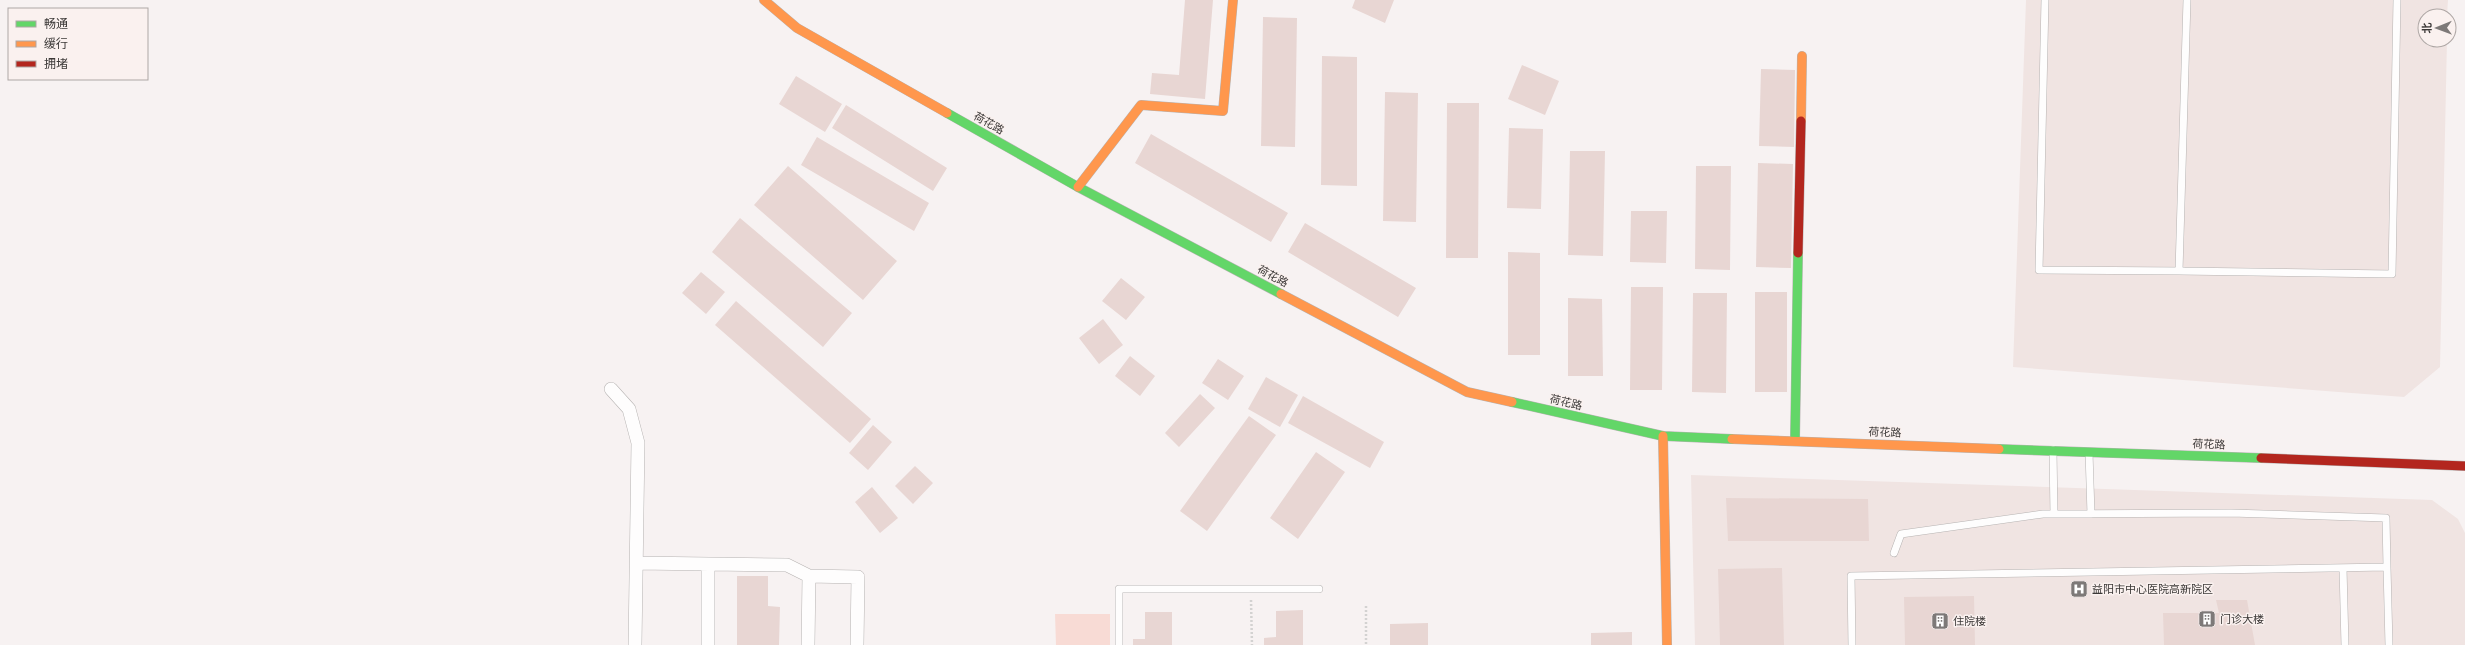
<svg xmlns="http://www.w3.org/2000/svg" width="2465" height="645" font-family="Helvetica,'Noto Sans SC',sans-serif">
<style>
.built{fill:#f0e4e2}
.green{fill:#f8dbd5}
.building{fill:#e8d6d3}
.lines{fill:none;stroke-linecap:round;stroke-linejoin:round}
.lane-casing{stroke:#b6b3b2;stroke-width:8}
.street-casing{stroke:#b6b3b2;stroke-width:14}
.fast-casing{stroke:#b6b3b2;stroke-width:10}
.slow-casing{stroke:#b6b3b2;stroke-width:10}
.jam-casing{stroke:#b6b3b2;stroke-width:10}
.path{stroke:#d3d2d1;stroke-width:2.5;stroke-dasharray:2 2;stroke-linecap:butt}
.lane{stroke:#fefdfd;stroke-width:7}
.street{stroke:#fefdfd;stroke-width:13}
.fast{stroke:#63d668;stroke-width:9}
.slow{stroke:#ff974d;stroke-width:9}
.jam{stroke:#b3261e;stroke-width:9}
.labels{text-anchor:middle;stroke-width:3;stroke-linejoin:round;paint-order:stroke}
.street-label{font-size:11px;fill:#3b3837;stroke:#faf1ef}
.poi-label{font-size:11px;fill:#3b3837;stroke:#faf1ef;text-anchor:start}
</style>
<rect width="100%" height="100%" fill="#f7f2f2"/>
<path class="built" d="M2026,0H2448L2447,16H2425V40H2447L2440,367L2404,397L2013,367Z
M1691,475L2432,500L2458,519L2465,533V645H1695Z"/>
<path class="green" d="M1055,614H1110V645H1056Z"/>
<path class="building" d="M1185,0H1213L1205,99L1150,94L1152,73L1179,75Z
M1355,0H1394L1385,23L1352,8Z
M1263,17L1297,18L1295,147L1261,146Z
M1322,56L1357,57V186L1321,185Z
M1522,65L1559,81L1545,115L1508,99Z
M1761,69L1795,70L1794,147L1759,146Z
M796,76L842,104L825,132L779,104Z
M1385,92L1418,93L1416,222L1383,221Z
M1447,103H1479L1478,258H1446Z
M846,105L947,168L933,191L832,128Z
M1509,128L1543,129L1541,209L1507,208Z
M1151,134L1288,213L1271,242L1135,163Z
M817,137L929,203L914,231L801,165Z
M1570,151H1605L1603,256L1568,255Z
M1758,163L1793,164L1791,268L1756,267Z
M788,166L897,261L863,300L754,205Z
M1696,166H1731L1730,270L1695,269Z
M1631,211H1667L1666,263L1630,262Z
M740,218L852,313L823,347L712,252Z
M1305,223L1416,288L1398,317L1288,252Z
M1508,252L1540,253V355H1508Z
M701,272L725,292L706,314L682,293Z
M1121,278L1145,297L1126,320L1102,301Z
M1631,287H1663L1662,390H1630Z
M1755,292H1787V392H1755Z
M1693,293H1727L1726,393L1692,392Z
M1568,298L1602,299L1603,376H1568Z
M736,301L871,419L850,443L715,325Z
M1103,319L1123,345L1099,364L1079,338Z
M1130,356L1155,376L1140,396L1115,376Z
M1218,359L1244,376L1228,400L1202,383Z
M1266,377L1298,395L1280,427L1248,409Z
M1200,394L1215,408L1179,447L1165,433Z
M1303,396L1384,442L1370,468L1288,423Z
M1249,416L1276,435L1207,531L1180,511Z
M873,425L892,442L868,470L849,453Z
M1316,452L1345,472L1298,539L1270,518Z
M915,466L933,483L913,504L895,486Z
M872,487L898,518L880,533L855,502Z
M1726,498L1868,499L1869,541H1728Z
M1782,568L1784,645H1720L1718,569Z
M737,576H768V606L780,607L779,645H737Z
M1974,596L1975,645H1905L1904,597Z
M2216,600H2247L2255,645H2164L2163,613H2219Z
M1303,610V645H1264V638L1276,637V611Z
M1145,612H1172V645H1133V639H1145Z
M1428,623V645H1390V624Z
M1632,632V645H1591V633Z"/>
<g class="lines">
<defs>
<path id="lane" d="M2045,0L2039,270L2184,271
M2187,0L2179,271L2392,274L2397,0
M2053,450L2054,514
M2089,452L2091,514
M1894,553L1901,534L2043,514L2231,513L2386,518L2387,567
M2343,568L2345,645
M1119,645V589H1319
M1852,645L1851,576L2387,567L2389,645"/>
<path id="street" d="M611,389L629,409L638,443L635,645
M637,563L787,565L809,576L858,577L857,645
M708,564V645
M808,645L809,576"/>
<path id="fast" d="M947,113L1078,187L1281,294
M1512,402L1663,436L1732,439
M1795,440L1798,253
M1999,449L2261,458"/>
<path id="slow" d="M764,0L797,28L947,113
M1801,121L1802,56
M1078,187L1141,105L1223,111L1233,0
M1281,294L1467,392L1512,402
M1663,436L1667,645
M1732,439L1999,449"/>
<path id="jam" d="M1798,253L1801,121
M2261,458L2465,466"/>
</defs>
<use href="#lane" class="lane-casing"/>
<use href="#street" class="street-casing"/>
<use href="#fast" class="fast-casing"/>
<use href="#slow" class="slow-casing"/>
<use href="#jam" class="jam-casing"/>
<path class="path" d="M1251,600L1252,645
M1366,606V645"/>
<use href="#lane" class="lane"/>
<use href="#street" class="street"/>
<use href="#fast" class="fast"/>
<use href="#slow" class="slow"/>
<use href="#jam" class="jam"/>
</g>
<defs>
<symbol id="hospital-square" viewBox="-11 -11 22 22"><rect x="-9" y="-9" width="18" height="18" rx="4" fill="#7d7978" stroke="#faf1ef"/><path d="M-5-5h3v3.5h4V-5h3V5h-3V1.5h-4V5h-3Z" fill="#fff"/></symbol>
<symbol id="building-square" viewBox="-11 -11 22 22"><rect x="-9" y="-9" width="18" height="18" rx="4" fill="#7d7978" stroke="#faf1ef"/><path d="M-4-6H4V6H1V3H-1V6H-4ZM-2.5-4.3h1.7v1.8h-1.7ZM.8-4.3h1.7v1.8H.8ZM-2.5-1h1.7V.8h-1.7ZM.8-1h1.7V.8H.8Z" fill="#fff"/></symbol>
</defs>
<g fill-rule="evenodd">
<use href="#hospital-square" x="2069" y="579" width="20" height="20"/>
<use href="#building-square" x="2197" y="609" width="20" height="20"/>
<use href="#building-square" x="1930" y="611" width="20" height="20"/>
</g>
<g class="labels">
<g class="street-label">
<text transform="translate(989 123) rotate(29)" y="4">荷花路</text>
<text transform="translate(1273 276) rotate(28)" y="4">荷花路</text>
<text transform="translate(1566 402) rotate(13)" y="4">荷花路</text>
<text transform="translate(1885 432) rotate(2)" y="4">荷花路</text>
<text transform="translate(2209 444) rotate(2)" y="4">荷花路</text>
</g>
<g class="poi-label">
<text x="2092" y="593">益阳市中心医院高新院区</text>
<text x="2220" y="623">门诊大楼</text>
<text x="1953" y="625">住院楼</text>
</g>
</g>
<rect x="8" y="8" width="140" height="72" fill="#faf1ef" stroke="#aea7a5"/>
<rect x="16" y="21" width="20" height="6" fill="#63d668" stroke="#aea7a5"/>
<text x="44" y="28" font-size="12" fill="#3b3837">畅通</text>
<rect x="16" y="41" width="20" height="6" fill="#ff974d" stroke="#aea7a5"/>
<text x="44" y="48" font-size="12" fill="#3b3837">缓行</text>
<rect x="16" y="61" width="20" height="6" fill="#b3261e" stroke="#aea7a5"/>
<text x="44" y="68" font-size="12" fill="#3b3837">拥堵</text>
<g transform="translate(2437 28) rotate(269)"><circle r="19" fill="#faf1ef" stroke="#aea7a5"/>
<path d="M0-3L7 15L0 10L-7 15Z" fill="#7d7978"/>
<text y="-6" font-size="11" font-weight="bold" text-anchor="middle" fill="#3b3837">北</text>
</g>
</svg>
